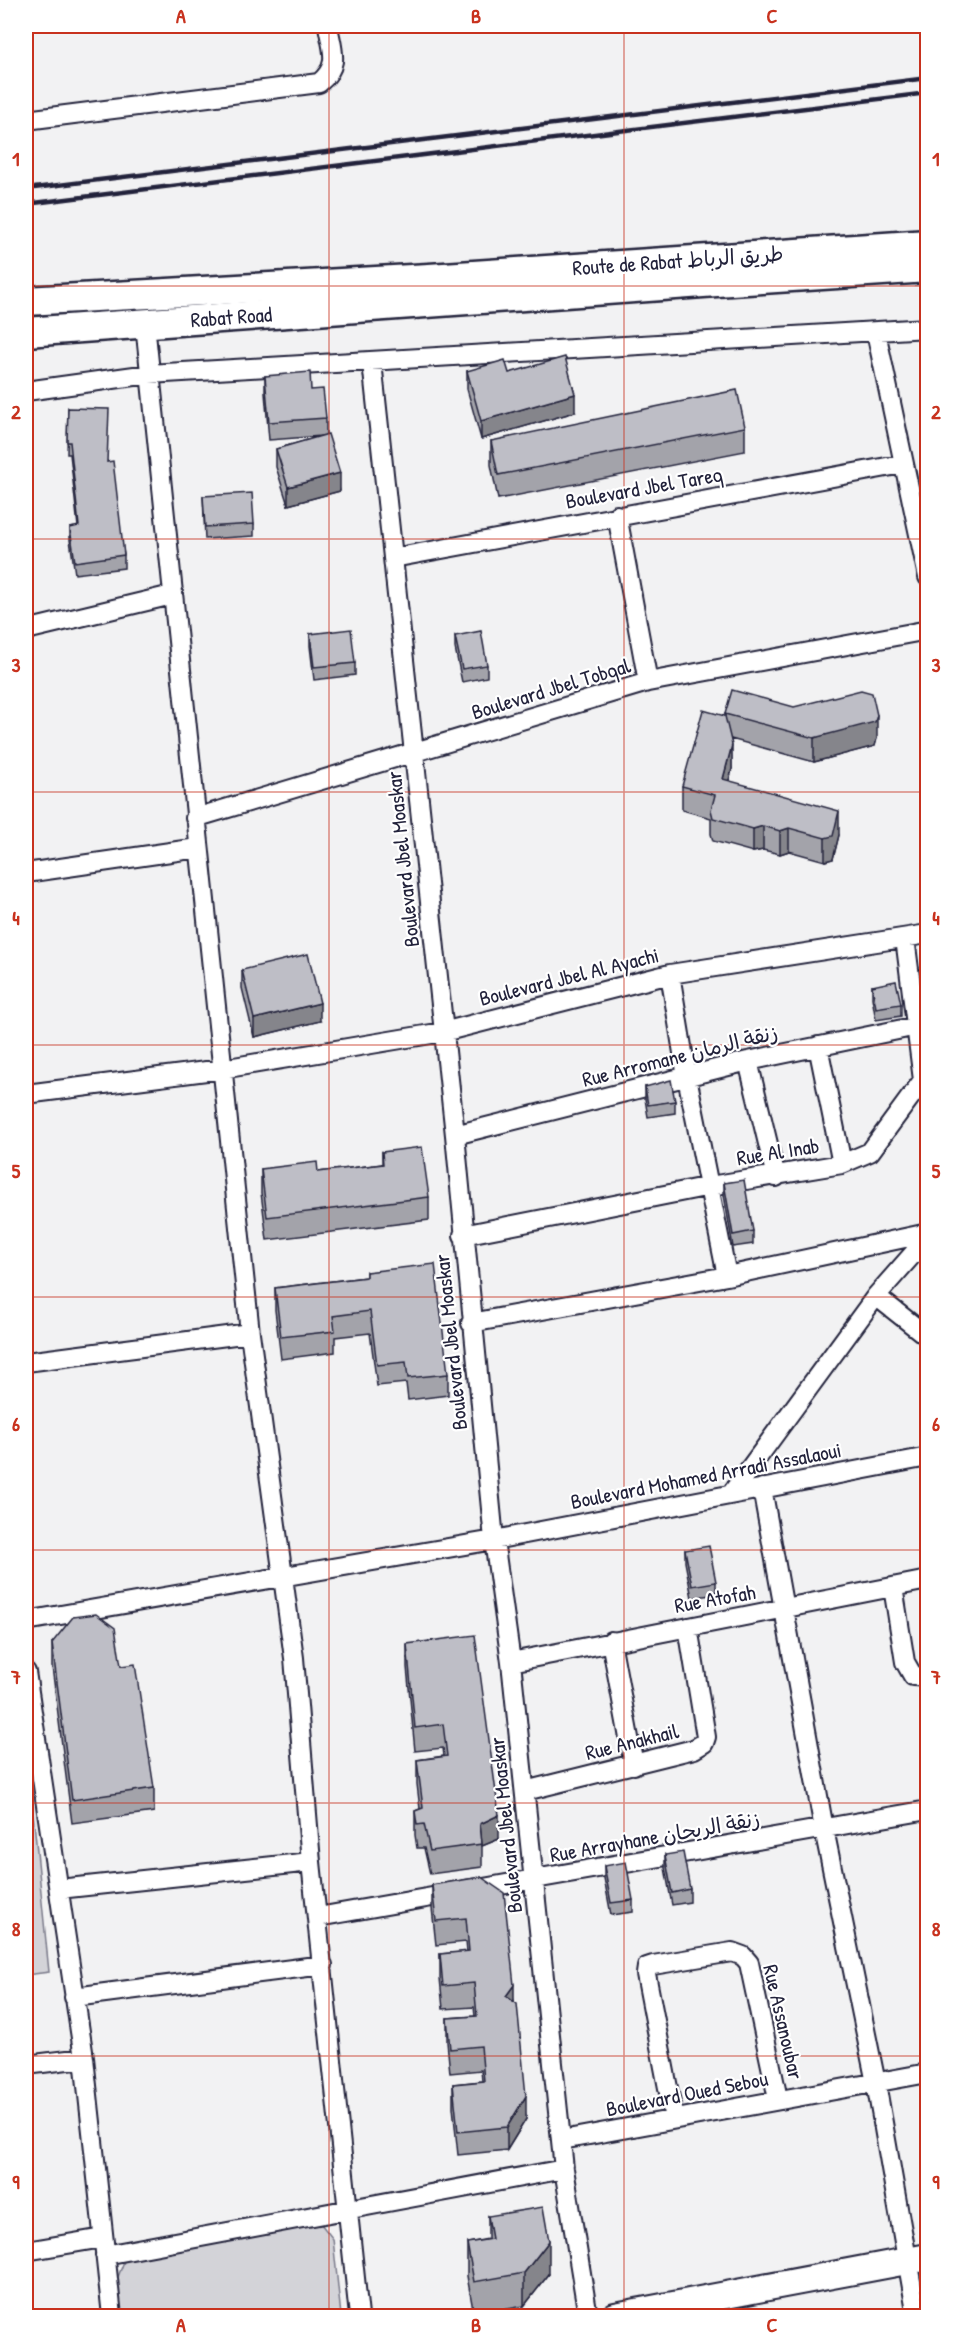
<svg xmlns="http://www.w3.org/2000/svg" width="953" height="2342" font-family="'Patrick Hand','Playpen Sans Arabic',sans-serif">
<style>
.green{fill:#d3d3d8;stroke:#7a7a8a;stroke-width:1.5}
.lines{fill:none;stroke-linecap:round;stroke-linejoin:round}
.street-casing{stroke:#22223b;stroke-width:22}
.secondary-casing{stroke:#22223b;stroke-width:30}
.primary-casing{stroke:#22223b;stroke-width:33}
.street{stroke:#fff;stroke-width:18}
.secondary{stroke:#fff;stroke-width:26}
.primary{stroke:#fff;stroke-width:28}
.rail{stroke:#22223b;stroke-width:4.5}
.wall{fill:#a3a3aa;stroke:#22223b;stroke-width:1.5}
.shaded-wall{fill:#85858b;stroke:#22223b;stroke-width:1.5}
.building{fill:#bebec6;stroke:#22223b;stroke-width:1.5}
.grid{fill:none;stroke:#c8321e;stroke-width:1.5;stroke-opacity:0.55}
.labels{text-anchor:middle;stroke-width:4.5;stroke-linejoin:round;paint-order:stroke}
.street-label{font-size:21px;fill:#22223b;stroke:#fff}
.neatline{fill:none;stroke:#c8321e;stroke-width:2}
.grid-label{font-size:20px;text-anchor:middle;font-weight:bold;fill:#c8321e}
</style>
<rect width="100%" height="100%" fill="#f2f2f3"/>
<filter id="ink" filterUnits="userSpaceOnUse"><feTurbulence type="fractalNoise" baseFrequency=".0167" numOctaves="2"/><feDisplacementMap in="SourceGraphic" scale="12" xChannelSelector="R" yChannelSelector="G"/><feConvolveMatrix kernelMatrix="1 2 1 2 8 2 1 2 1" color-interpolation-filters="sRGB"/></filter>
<g filter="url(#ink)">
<path class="green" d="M26,1742L49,1972L26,1975Z
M321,2224L333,2239L341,2316H120L116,2282L125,2259Z"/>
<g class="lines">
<defs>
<path id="street" d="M26,120L319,83C341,65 332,50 328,26
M145,324L250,1333L294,1658L311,1862L359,2316
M876,332L928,577
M372,362L455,1135L494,1540L511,1662L564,2169L588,2316
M26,391L149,374L928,328
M617,515L648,682
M393,558L903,464
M26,630L172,595
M195,818L648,682L928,630
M26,873L198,848
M670,974L687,1077L727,1276
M818,1046L842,1164
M748,1061L776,1177
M26,1094L222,1069L443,1032L670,974L928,934
M455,1135L748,1061L917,1026
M463,1235L710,1186L842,1164L870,1152L923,1080L905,938
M876,1296L928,1337
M471,1323L727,1276L928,1233
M26,1362L250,1333
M762,1488L824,1829L876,2083L917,2316
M731,1494L876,1296L928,1237
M893,1587L905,1662L913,1676L928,1677
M26,1621L494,1540L928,1457
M611,1641L634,1765
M511,1662L928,1580
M26,1672L84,2058L112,2316
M525,1791L694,1749L704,1743L706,1737L688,1627
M59,1889L311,1862
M318,1917L928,1810
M74,1997L323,1965
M26,2065L84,2058
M674,2119L646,1974L647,1967L653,1965L732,1952L743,1956L749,1963L778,2099
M562,2140L928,2073
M26,2251L103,2238
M105,2255L564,2169"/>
<path id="secondary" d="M615,2316L928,2257"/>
<g id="primary">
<path d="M26,301L429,278L928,244"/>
<path id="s1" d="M26,332C326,311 627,287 928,268"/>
</g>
</defs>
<use href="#street" class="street-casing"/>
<use href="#secondary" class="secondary-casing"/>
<use href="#primary" class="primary-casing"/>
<use href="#street" class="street"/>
<use href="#secondary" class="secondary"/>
<use href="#primary" class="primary"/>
<path class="rail" d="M26,189L928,78
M26,204L928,93"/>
</g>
<path class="wall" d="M467,371L509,373L575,412L481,439L467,389Z
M265,376L311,390L326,418V435L340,491L288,505L276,467V449L322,436L269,440L265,393Z
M68,408L108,462L124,555V568L75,574L70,540V528L78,527L70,454H67Z
M745,427V451L498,499L491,465V441Z
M203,496L254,524V536L205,539Z
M310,634L355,663V675L314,680L310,646Z
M455,636L487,665V677L462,682L455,648Z
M725,714L877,738L875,746L814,762L731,739L732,769L729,781L839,835L833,859L825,861L789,851L780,854L763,850L753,852L713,841L711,834V818L682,810V786L725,719Z
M242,970L320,1021L254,1037L242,988Z
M872,986L901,1004V1016L876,1020L872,998Z
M645,1087L675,1101V1113L648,1117L645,1099Z
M382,1152L429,1197V1220L267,1240L261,1193V1169L318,1172L382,1164Z
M724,1183L753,1231V1244L733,1247L724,1195Z
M366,1272L448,1374V1395L408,1400L406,1383L377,1386L370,1333L335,1337V1352L281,1359L275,1310V1288L366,1277Z
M685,1550L716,1582V1594L692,1598L685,1562Z
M52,1643L121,1666L154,1788V1812L72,1823L52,1667Z
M407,1644L499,1839L482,1846V1867L430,1874L424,1848H417L415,1835V1811L420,1809L417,1784V1760L444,1756L443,1748L415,1751L407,1667Z
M665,1855L690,1889V1902L672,1905L665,1868Z
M604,1866L633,1900V1912L611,1915L604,1878Z
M481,1877L514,2001L526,2119L507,2150L458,2155L453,2107V2084L482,2081L481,2070L450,2073L447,2042V2018L475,2016L474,2007L443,2009L440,1978V1954L467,1952L466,1942L436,1945L432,1908V1885Z
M488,2216L549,2274L524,2306L474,2315L467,2276V2243L488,2239Z"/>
<path class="shaded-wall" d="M575,394V412L481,439V421Z
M340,473V491L288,505V487Z
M877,715V738L875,746L814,762V738Z
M732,745V769L723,802V779Z
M839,811V835L833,859L825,861V838Z
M763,826V850L753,852V829Z
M789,828V851L780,854V831Z
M320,1003V1021L254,1037V1019Z
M499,1815V1839L482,1846L480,1824Z
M514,1985V2009L506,1996Z
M526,2096V2119L507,2150V2127Z
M549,2241V2274L524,2306V2273Z"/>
<path class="building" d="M565,357L575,394L481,421L467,371L505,360L509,373Z
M310,372L311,390L323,389L326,418L269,422L265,376Z
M737,390L745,427L498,475L491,441Z
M68,408L109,409L107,462L113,461L124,555L75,562L70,528L79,526L70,442H67Z
M328,434L340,473L288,487L276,449Z
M252,493L254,524L205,527L203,496Z
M351,629L355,663L314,667L310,634Z
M481,631L487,665L462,669L455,636Z
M732,690L794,707L861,690L872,693L877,715L875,722L814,738L725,714Z
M703,710L725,716L732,745L723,779L839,811L833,836L825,838L789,828L780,831L763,826L753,829L713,818L711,810L715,795L682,786Z
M308,954L320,1003L254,1019L242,970Z
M896,981L901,1004L876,1008L872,986Z
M671,1080L675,1101L648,1105L645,1087Z
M422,1147L429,1197L267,1217L261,1169L317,1162L318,1172L383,1164L382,1152Z
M744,1180L753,1231L733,1235L724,1183Z
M435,1264L448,1374L408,1378L406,1362L377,1365L370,1311L333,1316L335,1331L281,1337L275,1288L366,1277V1272Z
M709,1546L716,1582L692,1586L685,1550Z
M96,1614L115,1628L121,1666L135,1664L154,1788L72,1800L52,1643L73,1617Z
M475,1635L499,1815L480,1824L482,1844L430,1851L424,1824L417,1825L415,1811L423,1808L417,1760L447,1756L443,1724L415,1728L407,1644Z
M683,1852L690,1889L672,1893L665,1855Z
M626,1862L633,1900L611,1903L604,1866Z
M481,1877L504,1893L514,1985L506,1996L517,2004L526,2096L507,2127L458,2132L453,2084L484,2081L481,2046L450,2049L447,2018L477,2016L474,1983L443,1986L440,1954L469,1951L466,1918L436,1921L432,1885Z
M543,2207L549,2241L524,2273L474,2282L467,2243L492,2239L488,2216Z"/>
</g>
<path class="grid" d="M329,26V2316M624,26V2316M26,286H928M26,539H928M26,792H928M26,1045H928M26,1297H928M26,1550H928M26,1803H928M26,2056H928"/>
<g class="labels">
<g class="street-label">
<text transform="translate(678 261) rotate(-4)" y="7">Route de Rabat طريق الرباط</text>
<text dy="7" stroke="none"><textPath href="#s1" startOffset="206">Rabat Road</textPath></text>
<text transform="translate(644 488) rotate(-10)" y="7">Boulevard Jbel Tareq</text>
<text transform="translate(551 689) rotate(-17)" y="7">Boulevard Jbel Tobqal</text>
<text transform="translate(403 859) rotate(-96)" y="7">Boulevard Jbel Moaskar</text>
<text transform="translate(569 977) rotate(-14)" y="7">Boulevard Jbel Al Ayachi</text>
<text transform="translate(680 1056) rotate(-14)" y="7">Rue Arromane زنقة الرمان</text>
<text transform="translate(778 1152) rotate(-9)" y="7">Rue Al Inab</text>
<text transform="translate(451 1342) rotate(-96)" y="7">Boulevard Jbel Moaskar</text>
<text transform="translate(706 1476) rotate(-11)" y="7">Boulevard Mohamed Arradi Assalaoui</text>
<text transform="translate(715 1599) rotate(-10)" y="7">Rue Atofah</text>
<text transform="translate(632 1742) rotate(-14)" y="7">Rue Anakhail</text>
<text transform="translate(506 1825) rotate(-96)" y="7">Boulevard Jbel Moaskar</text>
<text transform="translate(655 1837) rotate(-10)" y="7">Rue Arrayhane زنقة الريحان</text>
<text transform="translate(783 2022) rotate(77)" y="7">Rue Assanoubar</text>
<text transform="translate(687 2094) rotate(-11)" y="7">Boulevard Oued Sebou</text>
</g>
</g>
<rect width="953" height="2342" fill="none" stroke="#fff" stroke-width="66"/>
<rect x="33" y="33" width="887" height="2276" class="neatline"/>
<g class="grid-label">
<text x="181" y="23">A</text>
<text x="476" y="23">B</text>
<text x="772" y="23">C</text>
<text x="16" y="166">1</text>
<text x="936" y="166">1</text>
<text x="16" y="419">2</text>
<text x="936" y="419">2</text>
<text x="16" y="672">3</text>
<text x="936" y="672">3</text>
<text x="16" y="925">4</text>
<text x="936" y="925">4</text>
<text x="16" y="1178">5</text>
<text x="936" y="1178">5</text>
<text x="16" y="1431">6</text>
<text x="936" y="1431">6</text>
<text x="16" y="1684">7</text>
<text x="936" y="1684">7</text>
<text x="16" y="1936">8</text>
<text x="936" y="1936">8</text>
<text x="16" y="2189">9</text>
<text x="936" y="2189">9</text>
<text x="181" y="2332">A</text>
<text x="476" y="2332">B</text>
<text x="772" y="2332">C</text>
</g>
</svg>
